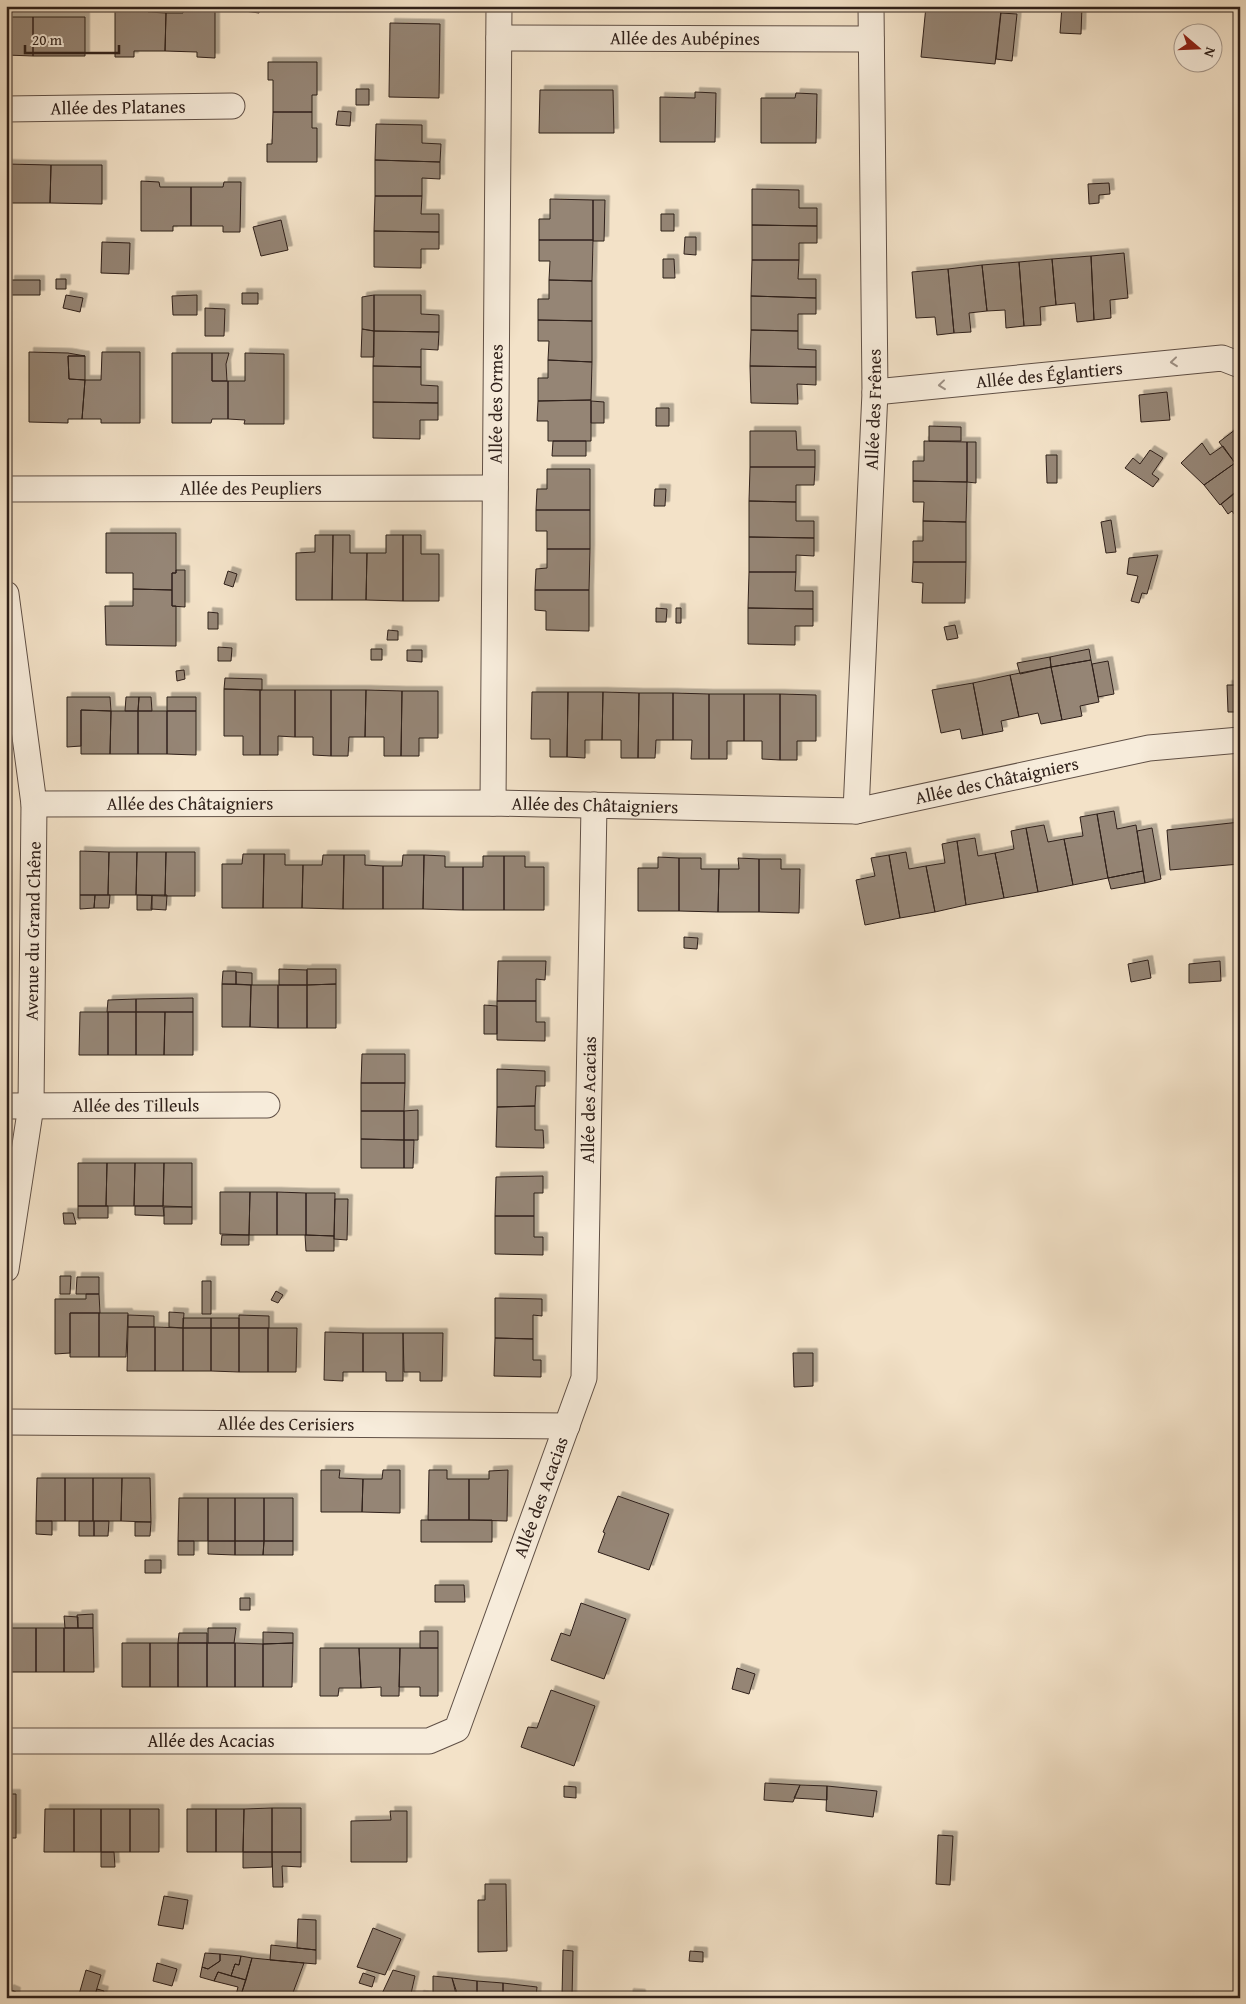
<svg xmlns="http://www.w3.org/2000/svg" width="1246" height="2004" font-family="'Gentium Book Plus',serif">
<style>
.building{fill:#958574;stroke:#2f201a;filter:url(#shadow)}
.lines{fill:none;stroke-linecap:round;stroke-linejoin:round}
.minor-casing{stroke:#605046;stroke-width:27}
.minor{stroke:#f7ecdb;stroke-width:25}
.oneway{stroke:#9d9084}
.labels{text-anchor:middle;stroke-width:4;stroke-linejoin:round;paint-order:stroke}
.street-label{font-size:18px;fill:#2f201a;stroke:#f7ecdb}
</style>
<defs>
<filter id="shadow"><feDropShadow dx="4.5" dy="-4.5" stdDeviation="0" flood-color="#0004"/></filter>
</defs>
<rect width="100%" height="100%" fill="#f3e2c8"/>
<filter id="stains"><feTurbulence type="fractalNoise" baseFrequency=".004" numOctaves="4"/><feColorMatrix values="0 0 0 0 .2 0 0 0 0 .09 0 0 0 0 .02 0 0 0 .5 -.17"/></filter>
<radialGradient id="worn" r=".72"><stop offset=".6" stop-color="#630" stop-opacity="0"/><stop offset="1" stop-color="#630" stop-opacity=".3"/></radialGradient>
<path class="building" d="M231,6H260L259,13L230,9Z
M926,6H961L1001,10L995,64L921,57Z
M1062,6H1082L1081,34L1060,33Z
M115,7H148V12L166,13L165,51H134V57H115Z
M183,7H215V58L197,57V52L165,51L166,13H183Z
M1001,13L1017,14L1012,61L996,59Z
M6,17H33V56L6,55Z
M33,17H85V56H33Z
M390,23L440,24L439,98L389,97Z
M268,62H317V95H312V112H273V80H268Z
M356,89H369V105H356Z
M540,90H613L614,133H539Z
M695,92L716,93L715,142H660V97L695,98Z
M796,93L817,94L816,143H761V98H795Z
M338,111L351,112L350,126L336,125Z
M273,112H312V128H317V162H267V144H272Z
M376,124L422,125V143L441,144L440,162L375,160Z
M375,160L440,162V179L422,178V196H375Z
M6,164L51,165L50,203H6Z
M51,165H102V204L50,203Z
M141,181L159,182L160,187H191V226H173V231H141Z
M224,182H241L240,232H223V226H191V187H223Z
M1109,183L1110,194L1099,195V203L1089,204L1088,184Z
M752,189L799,190V208H817V226L752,225Z
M375,196H422L421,214H439V232L374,231Z
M550,199L593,200V240H539V219H550Z
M593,200H605L604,241H593Z
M661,214H674V231H661Z
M281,220L288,250L261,256L253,227Z
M752,225L817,226V243H799V260H752Z
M374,231L439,232V249H421V268L374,267Z
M685,237H696V255L684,254Z
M539,240H593L592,281L549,280L550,261H539Z
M102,242L130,243L129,274L101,273Z
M1124,253L1128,298L1110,300L1111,318L1094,320L1091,256Z
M1091,256L1094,320L1077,322L1075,303L1056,305L1052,259Z
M663,259H674L675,278H663Z
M1052,259L1056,305L1040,307L1041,325L1024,326L1019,262Z
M752,260H799L798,279H816V298L751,296Z
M1019,262L1024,326L1006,328L1005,310L987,311L982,265Z
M982,265L987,311L969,313L971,332L954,333L948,269Z
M948,269L954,333L937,335L935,317L916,318L912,272Z
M56,279H66V289H56Z
M10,280H40V295H10Z
M549,280L592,281V321L538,320V299H549Z
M242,293H258V304H242Z
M66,295L83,298L80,312L63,308Z
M197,295V315H173L172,296Z
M374,295H421V314L439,315V332L374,331Z
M374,295V331L362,329V297Z
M751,296L816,298V314H798V331L751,330Z
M205,308L225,309L224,336H205Z
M538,320L592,321V362L548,360L549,341H538Z
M362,329L374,331V357H361Z
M751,330L798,331V349L816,350V367L750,366Z
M374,331L439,332L438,350L421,349V367L373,366Z
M29,352L68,353L85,356H68L69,379L85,380L82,419H68V423L29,422Z
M102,352H140V423H101V419H82L85,380H101Z
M172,353H212V381H228V419H212L211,423H172Z
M212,353H229L226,364L227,381H212Z
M245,353L284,354V424H244L245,420L228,419V381H245Z
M68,356H85V380L69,379Z
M548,360L592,362L591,400L538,401V378H548Z
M373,366L421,367V385L438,386V403L373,402Z
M750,366L816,367V385L797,384L798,404L751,403Z
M1167,392L1170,420L1141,422L1139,395Z
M591,400V441H548V421H537L538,401Z
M591,401L604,402V423H591Z
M373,402L438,403V420H420V439L373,438Z
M656,408H669V426H656Z
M929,426L961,427V441H929Z
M1240,426V459L1235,463L1219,442Z
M750,431H796L797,450H815V467H750Z
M553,441H586V456H552Z
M924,441L967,442V482L913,481V461H924Z
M967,442H976V483L967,482Z
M1202,443L1210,455L1223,446L1235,463L1204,485L1181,463Z
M1150,450L1163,458L1152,474L1159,479L1153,487L1125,468L1133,458L1140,464Z
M1046,455H1057V483H1047Z
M1235,463L1240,468L1239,490L1220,505L1204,485Z
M750,467H815L814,485H796V502L749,501Z
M547,469H590V510H536L537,489H547Z
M913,481L967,482L966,522L923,521L924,502H913Z
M1240,488V521H1239L1232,511L1228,514L1221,504Z
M655,489H666L665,506H654Z
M749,501L796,502V521H814V538L749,537Z
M536,510H590V549H547V531H536Z
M1111,520L1116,552L1106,553L1101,522Z
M923,521L966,522V562H913V541H923Z
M106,533H176V573H172V590L133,589V573H106Z
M315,535H333L332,600H296V553L315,552Z
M333,535H350V553H367L366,600H332Z
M386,535H403V601L366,600L367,553H386Z
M403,535H421V554H439V601H403Z
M749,537L814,538V556L796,555V572H749Z
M547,549H590L589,590H535L536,569L547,568Z
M1158,555L1147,594L1142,593L1139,603L1131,601L1138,576L1127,574L1129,558Z
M913,562H966L965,603H922L923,583L912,582Z
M176,570H185V607L172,606V573H176Z
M228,571L237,574L233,587L224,584Z
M749,572H796L795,591H813V609L748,608Z
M133,589L172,590V606H176V646L106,645L105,606H133Z
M535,590H589V631L546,630V611L535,610Z
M656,608L667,609L666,622H656Z
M676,608H681V623H676Z
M748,608L813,609V626H795V645L748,644Z
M208,612L218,613V629H208Z
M955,625L958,638L947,640L944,627Z
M388,630L398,631V640H387Z
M218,647L232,648L231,661H218Z
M371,649H382V660H371Z
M1089,649L1091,660L1051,667L1050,657Z
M407,650H422V662L407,661Z
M1050,657L1051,667L1020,674L1017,663Z
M1091,660L1099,702L1080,706L1082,716L1062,720L1051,667Z
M1108,661L1114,694L1098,697L1092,664Z
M1051,667L1062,720L1041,724L1038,713L1019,717L1010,675Z
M184,670L185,679L177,681L176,671Z
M1010,675L1019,717L1001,721L1003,731L983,735L973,683Z
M225,678L262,679V690L224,689Z
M973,683L983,735L962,739L960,729L941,733L932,690Z
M1227,685H1240V712H1228Z
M224,689L260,690V755H243V736H224Z
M260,690H295V737L278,736V755H260Z
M295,690H331V756L313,755V737H295Z
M331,690H366L365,737H349L348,756H331Z
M366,690L402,691L401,756H384V737H365Z
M402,691H438V738H419V756H401Z
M532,692H568L567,757H550V739H531Z
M568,692H603L602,740H585V758L567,757Z
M603,692L639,693L638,758H621V740H602Z
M639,693H673V740H656L655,758H638Z
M673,693L709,694V759H691L692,740H673Z
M709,694H744V741H727V759H709Z
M744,694H780V760L762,759V741H744Z
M780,694L816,695V741H797V760H780Z
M67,697H110L111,711L81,710V746L67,747Z
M126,697H139L138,711H125Z
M139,697H151L152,711H138Z
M167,697H196V711H167Z
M81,710L111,711L110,754H81Z
M111,711H138V754H110Z
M138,711H167V754H138Z
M167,711H196V755L167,754Z
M1114,811L1117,829L1136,825L1143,871L1108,878L1097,814Z
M1097,814L1108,878L1073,885L1064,839L1083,836L1080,817Z
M1240,822V864L1170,870L1167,830Z
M1044,825L1048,842L1064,839L1073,885L1038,892L1026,828Z
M1026,828L1038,892L1004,898L995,853L1014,849L1011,831Z
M1152,828L1161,879L1145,883L1137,831Z
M975,838L978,856L995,853L1004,898L966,905L957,841Z
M957,841L966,905L935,912L926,866L945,863L942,844Z
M80,851L109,852L108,895H80Z
M109,852H137L136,895H108Z
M137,852H166L165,896L136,895Z
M166,852H195V896H165Z
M906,852L909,869L926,866L935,912L900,918L889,855Z
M243,854H264L263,908H222V864H242Z
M264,854H285V865H303L302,908H263Z
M323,855H344L343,909L302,908L303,865H322Z
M344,855H365V865L383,866V909H343Z
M403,855H424L423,909H383V866H402Z
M424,855L445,856V867H463V910L423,909Z
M889,855L900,918L865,925L856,880L875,876L871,858Z
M483,856H504V910H463V867H483Z
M504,856H525V867H544V910H504Z
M658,857L679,858V911H638V868H658Z
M679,858H701V869H719L718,912L679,911Z
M738,858L759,859V912H718L719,869H739Z
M759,859H781V869H800L799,913L759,912Z
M1143,871L1145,883L1111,889L1108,878Z
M80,895H95L94,908L80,909Z
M95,895H110L109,908H94Z
M137,895H152V910H137Z
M152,895H167L166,910L151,909Z
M684,937L698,938L697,949L684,948Z
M1148,960L1151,978L1131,982L1128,964Z
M498,961H546L545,980L536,979V1001H497Z
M1220,961L1221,981L1189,983V964Z
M279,969L307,970V985H279Z
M307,969H336V984L307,985Z
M223,971H236V984H222Z
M236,972L252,973V985L236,984Z
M222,984L251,985L250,1027H222Z
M336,984V1028H307V985Z
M251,985H278V1028L250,1027Z
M278,985H307V1028H278Z
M193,998V1012H136V999Z
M136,999V1012H107L108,1000Z
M497,1001H536V1022H545V1041L497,1040Z
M484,1005L497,1006V1034H484Z
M80,1012H108V1055H79Z
M108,1012H136V1055H108Z
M136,1012H165L164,1055H136Z
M165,1012H193V1055H164Z
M362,1054H405V1083H361Z
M497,1069L545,1071V1086H536L535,1106L497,1107Z
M361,1083H405L404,1111H361Z
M535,1106V1130H543L544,1148L496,1147L497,1107Z
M418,1110V1140H404V1111Z
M361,1111H404V1140L361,1139Z
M361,1139L404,1140V1168H361Z
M404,1140H414L413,1168H404Z
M78,1163H107L106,1206H78Z
M107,1163H135L134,1206H106Z
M135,1163H164L163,1206H134Z
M164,1163H192V1207L163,1206Z
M543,1176V1193H534V1216H495L496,1177Z
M220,1192H250L249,1235L220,1234Z
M250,1192H277V1235H249Z
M277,1192L306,1193V1235H277Z
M306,1193H335L334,1236L306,1235Z
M335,1199H348L347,1240L334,1239Z
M78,1206H108V1218H78Z
M135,1206H163L164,1216L135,1215Z
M164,1207H192V1224H164Z
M63,1213H73L76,1224H64Z
M495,1216H534V1237H543V1255L495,1254Z
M222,1235H249V1245H221Z
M305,1235L334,1236V1251H306Z
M60,1276H71L70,1294H60Z
M77,1277H99V1294H76Z
M202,1281H211V1314H202Z
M276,1291L283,1295L278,1303L271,1300Z
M86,1294H99L100,1313H70V1353L55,1354V1299H86Z
M495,1298L542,1299V1316L533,1315V1339L495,1338Z
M169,1312L184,1313L183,1328L169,1327Z
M70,1313H99V1357H70Z
M99,1313H128L126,1357H99Z
M128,1315L154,1316V1327H128Z
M239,1315L269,1316V1328H239Z
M183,1318H211V1328H183Z
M211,1318H239V1328H211Z
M128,1327H155V1371H127Z
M155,1327L183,1328V1371H155Z
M183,1328H211V1371H183Z
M211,1328H239V1372L211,1371Z
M239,1328H268V1372H239Z
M268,1328H297L296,1372H268Z
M325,1332L363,1333V1372H343V1381L324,1380Z
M363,1333H403V1381H386V1372H363Z
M403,1333H443L442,1381H420V1372H404Z
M495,1338L533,1339V1360H541V1377L494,1376Z
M793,1353H813V1386L794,1387Z
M321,1470H340L339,1478L363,1479L362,1512H321Z
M383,1470H400V1513L362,1512L363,1479H382Z
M429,1470H447V1479H469V1520H428Z
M508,1470L507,1521L469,1520V1479H489V1471Z
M37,1478H65V1521H36Z
M65,1478H93V1521H65Z
M93,1478H122L121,1521H93Z
M122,1478H150L151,1522L121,1521Z
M618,1496L669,1514L649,1570L598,1552L605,1533L603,1532Z
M179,1498H208V1541H178Z
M208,1498H235V1541H208Z
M235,1498H264V1541H235Z
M264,1498H293V1541H264Z
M421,1520H492V1542H421Z
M36,1521H52V1535L36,1534Z
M79,1521H94V1536H79Z
M94,1521H109L108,1536H94Z
M135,1522H151L150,1536H135Z
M178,1541H194V1555H178Z
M208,1541H235V1555L208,1554Z
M235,1541H264L263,1555H235Z
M264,1541H293V1555H263Z
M145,1560H161V1573H145Z
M435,1585H464L465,1602H435Z
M240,1598H250V1610H240Z
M581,1603L626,1619L604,1679L551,1660L561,1633L570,1636Z
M93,1614V1628H78L77,1615Z
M64,1616L78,1617V1628H65Z
M6,1628H8L7,1672H6Z
M8,1628H36V1672H7Z
M36,1628H64V1672H36Z
M64,1628H93L94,1672H64Z
M208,1628H236L234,1643H208Z
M420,1631H438V1648H420Z
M263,1632L293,1633V1643L263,1644Z
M179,1633H207V1643H178Z
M122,1643H150V1687H122Z
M150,1643H178V1687H150Z
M178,1643H207V1687H178Z
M207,1643H235V1687H207Z
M235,1643L263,1644V1687H235Z
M293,1643L292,1687H263V1644Z
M320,1648H359L361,1688H339L338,1696H320Z
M359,1648H400L399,1696H381V1687L361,1688Z
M400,1648H438V1696H420V1687H399Z
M737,1668L755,1674L749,1694L732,1689Z
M551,1690L595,1706L574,1766L521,1747L528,1727L537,1728Z
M765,1783L800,1785L793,1802L764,1800Z
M800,1785L827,1786V1800L794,1798Z
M564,1786L576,1787V1798L564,1797Z
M827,1786L877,1791L873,1817L826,1811Z
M6,1794H16V1838H6Z
M272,1808H301V1852H272Z
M272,1808V1852H243L244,1809Z
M45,1809H74V1852H44Z
M74,1809H101V1852H74Z
M101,1809H130V1852H101Z
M130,1809H159V1852H130Z
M187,1809H216V1852H187Z
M216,1809H244L243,1852H216Z
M390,1811H407V1862H351V1821L391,1820Z
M938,1835L953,1836L950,1885L936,1884Z
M101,1852H114L115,1867H101Z
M243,1852H272V1867L243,1868Z
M272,1852H301V1867L282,1866L283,1887H273Z
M485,1884H506L507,1951L478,1952V1900H485Z
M164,1896L188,1900L183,1929L158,1925Z
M298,1919L316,1920V1950L297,1948Z
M373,1928L401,1939L385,1975L357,1967Z
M271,1945L316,1950V1964L270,1960Z
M563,1950L573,1951L572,1997L562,1996Z
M690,1951L703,1952V1962L689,1961Z
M205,1953L220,1954V1961L208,1969L202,1967Z
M220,1954L241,1956L239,1965L235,1964L231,1976L218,1972L214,1981L200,1977L202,1967L208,1969L220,1961Z
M241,1956L252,1958L246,1980L231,1976L235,1964L239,1965Z
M252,1958L304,1963L291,1998H251L241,1995Z
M157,1963L177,1969L172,1986L153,1981Z
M86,1970L101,1975L94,1998H78Z
M393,1970L415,1976L410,1998H380Z
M218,1972L246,1980L241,1995H236L238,1987L214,1981Z
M363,1973L375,1977L372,1987L359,1983Z
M433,1976L452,1978L457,1998H433Z
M452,1978L477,1981V1995L457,1993Z
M477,1981L503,1983V1998L477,1995Z
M503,1983L537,1987L536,1998H503Z
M9,1989L16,1992L15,1998L7,1995Z
M97,1989L104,1991L102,1998H94Z
M629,1993L641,1994V1998H628Z
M419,1995L431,1997L430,1998H419Z"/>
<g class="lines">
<defs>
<g id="minor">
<path id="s1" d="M499,38L871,39"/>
<path id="s2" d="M6,109L232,106"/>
<path id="s3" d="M875,392L1222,358L1240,365"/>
<path id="s4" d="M6,489L495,488"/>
<path d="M6,594L34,804L31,1106L6,1269"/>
<path id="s5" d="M493,803L499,6"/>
<path id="s6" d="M34,804L493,803L856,811L1149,748L1240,740"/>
<path id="s7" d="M856,811L875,392L871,6"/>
<path id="s8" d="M6,1106L267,1105"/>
<path id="s9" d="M6,1422L567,1426"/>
<path id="s10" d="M6,1741H429L457,1729L584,1378L594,805"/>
</g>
</defs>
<use href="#minor" class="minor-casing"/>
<use href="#minor" class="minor"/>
</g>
<defs><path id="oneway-chevron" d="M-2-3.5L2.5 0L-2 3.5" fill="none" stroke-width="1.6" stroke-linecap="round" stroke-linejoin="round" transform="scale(1.25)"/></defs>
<g class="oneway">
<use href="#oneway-chevron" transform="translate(1174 362) rotate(174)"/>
<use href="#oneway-chevron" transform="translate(942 385) rotate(174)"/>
</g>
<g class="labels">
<g class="street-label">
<text dy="6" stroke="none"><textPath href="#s1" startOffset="186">Allée des Aubépines</textPath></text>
<text dy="6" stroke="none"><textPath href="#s2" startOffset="112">Allée des Platanes</textPath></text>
<text dy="6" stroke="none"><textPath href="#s3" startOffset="175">Allée des Églantiers</textPath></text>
<text dy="6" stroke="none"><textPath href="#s5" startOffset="399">Allée des Ormes</textPath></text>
<text dy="6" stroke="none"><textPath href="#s7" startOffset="402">Allée des Frênes</textPath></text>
<text dy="6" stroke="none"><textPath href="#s4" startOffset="245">Allée des Peupliers</textPath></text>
<text dy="6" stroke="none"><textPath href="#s6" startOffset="966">Allée des Châtaigniers</textPath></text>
<text dy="6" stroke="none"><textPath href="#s6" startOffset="156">Allée des Châtaigniers</textPath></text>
<text dy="6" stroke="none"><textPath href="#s6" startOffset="561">Allée des Châtaigniers</textPath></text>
<text transform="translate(33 931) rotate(-89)" y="6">Avenue du Grand Chêne</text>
<text dy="6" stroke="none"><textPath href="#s10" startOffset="1105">Allée des Acacias</textPath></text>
<text dy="6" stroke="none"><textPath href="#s8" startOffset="130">Allée des Tilleuls</textPath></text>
<text dy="6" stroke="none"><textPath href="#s9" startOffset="280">Allée des Cerisiers</textPath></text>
<text dy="6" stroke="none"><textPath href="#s10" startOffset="700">Allée des Acacias</textPath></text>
<text dy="6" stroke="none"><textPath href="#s10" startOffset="205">Allée des Acacias</textPath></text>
</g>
</g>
<rect width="1246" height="2004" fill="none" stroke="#f3e2c8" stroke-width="25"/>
<rect x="8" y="8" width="1231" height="1989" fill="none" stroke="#2f201a" stroke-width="2.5"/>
<rect x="12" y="12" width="1221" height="1979" fill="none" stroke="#2f201a"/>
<g transform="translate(1198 48) rotate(109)"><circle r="24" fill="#f7ecdb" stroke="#a79a8e"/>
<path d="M0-4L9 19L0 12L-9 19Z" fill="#8f2418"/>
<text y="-8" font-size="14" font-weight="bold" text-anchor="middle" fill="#2f201a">N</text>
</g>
<path d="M25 45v8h94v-8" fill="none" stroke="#2f201a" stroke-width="2.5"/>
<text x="32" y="45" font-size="15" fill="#2f201a" stroke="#f7ecdb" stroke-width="4" paint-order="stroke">20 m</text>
<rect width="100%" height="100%" filter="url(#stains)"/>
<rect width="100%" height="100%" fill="url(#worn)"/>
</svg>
